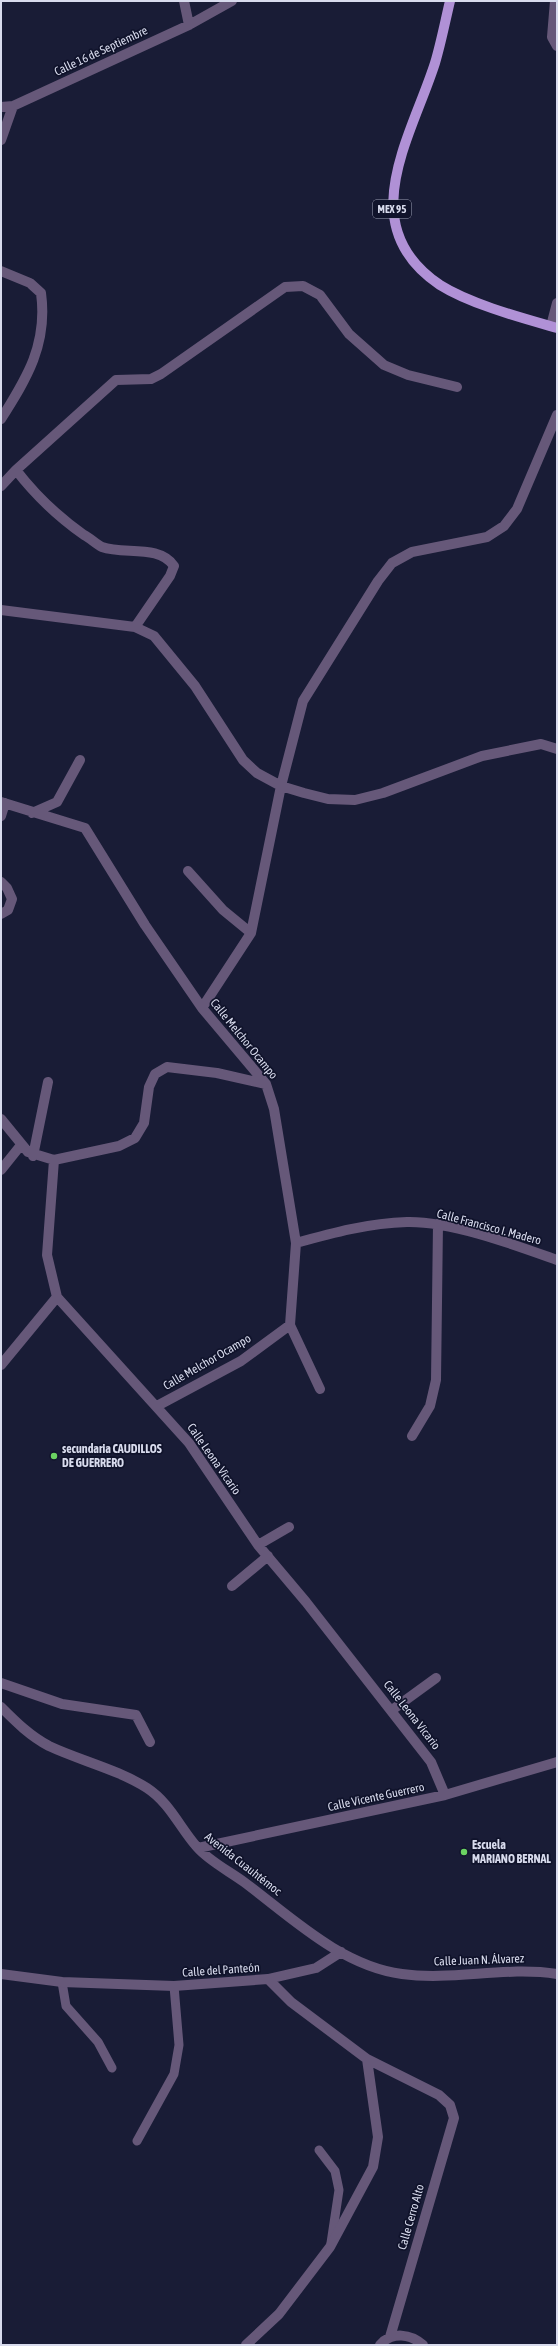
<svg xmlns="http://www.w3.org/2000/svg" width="558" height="2346" font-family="'Asap Condensed',sans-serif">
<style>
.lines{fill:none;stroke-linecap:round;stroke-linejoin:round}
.lane{stroke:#665879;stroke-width:9}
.street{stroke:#665879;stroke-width:10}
.primary{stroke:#b091d6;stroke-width:10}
.poi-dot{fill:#6bd362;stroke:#10132b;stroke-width:1.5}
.labels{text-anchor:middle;stroke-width:3.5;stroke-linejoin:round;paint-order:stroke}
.shield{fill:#10132b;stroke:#9c9fb3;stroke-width:1}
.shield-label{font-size:11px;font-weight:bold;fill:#d8dbed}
.street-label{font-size:12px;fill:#d8dbed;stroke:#10132b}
.poi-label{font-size:12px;font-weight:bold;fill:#d8dbed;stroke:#10132b;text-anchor:start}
</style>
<rect width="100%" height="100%" fill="#191c36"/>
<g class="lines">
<path class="lane" d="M62,1982L66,2006L98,2042L112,2068
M137,2141L174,2074L179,2045L174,1986
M319,2150L335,2171L339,2190L331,2243"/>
<path class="street" d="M184,1L189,25
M555,1L552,37L557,46
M1,107L13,106L189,25L232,1
M1,140L13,106
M1,271L30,283L41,293C48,344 27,378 1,419
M551,326L557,303
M16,470C36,496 57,516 84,535C90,538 96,544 102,547C124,555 159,544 174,566L170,576L135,627
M1,486L16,470L116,380L151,379L161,374L285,287L303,286L320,295L349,334L384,365L408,375L457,387
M1,610L135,627L154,636L195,686L243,760L257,773L281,786L304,793L328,799L355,800L383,793L482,756L541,744L557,749
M1,802L85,828L145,925L202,1008L266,1084L274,1109L296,1243L290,1325L241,1361L157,1406
M32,813L57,802L80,760
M1,816L5,803
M188,871L223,910L251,933
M1,882L7,888L12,899L8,910L1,914
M202,1008L251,933L281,786L303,701L378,581L392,563L412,552L487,537L504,526L517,509L557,415
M1,1119L28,1152L54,1160L119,1146L135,1138L144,1123L149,1087L155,1074L167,1067L217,1073L266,1084
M33,1156L48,1082
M54,1160L47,1255L57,1297L189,1443L258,1545L306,1602L431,1762L445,1795
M1,1170L21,1145
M296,1243C332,1233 369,1223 407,1222C451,1221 515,1245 557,1260
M290,1325L320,1389
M1,1365L57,1297
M412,1436L430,1406L436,1380L438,1224
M258,1545L289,1527
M232,1586L268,1556
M1,1683L62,1704L136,1715L150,1742
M1,1707C16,1722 30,1736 49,1746C81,1761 117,1769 147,1788C170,1803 180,1828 197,1847C209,1861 229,1871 244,1882C291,1917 341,1966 402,1974C453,1981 505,1966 557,1974
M392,1710L436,1678
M198,1848L445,1795L557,1762
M1,1974L62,1982L174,1986L268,1979L316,1968L341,1952
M268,1979L291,2002L367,2059L439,2095L450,2105L454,2118L390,2337
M246,2345L279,2314L330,2247L373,2167L378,2137L367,2059
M380,2345C392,2331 411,2334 423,2345"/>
<path class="primary" d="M450,1C445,22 441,43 435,63C411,138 352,226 440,285C470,304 522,318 557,328"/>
</g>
<g class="poi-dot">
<circle cx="54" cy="1456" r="4"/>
<circle cx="464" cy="1852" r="4"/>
</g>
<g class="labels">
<rect class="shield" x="373" y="200" width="38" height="18" rx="3"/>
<g class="shield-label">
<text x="392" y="213">MEX 95</text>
</g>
<g class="street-label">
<text transform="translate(101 51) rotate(-25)" y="4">Calle 16 de Septiembre</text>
<text transform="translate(244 1039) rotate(51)" y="4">Calle Melchor Ocampo</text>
<text transform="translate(489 1227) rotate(15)" y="4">Calle Francisco I. Madero</text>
<text transform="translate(207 1362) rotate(-30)" y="4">Calle Melchor Ocampo</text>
<text transform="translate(214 1459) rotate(55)" y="4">Calle Leona Vicario</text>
<text transform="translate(412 1715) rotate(52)" y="4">Calle Leona Vicario</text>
<text transform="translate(376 1797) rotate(-12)" y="4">Calle Vicente Guerrero</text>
<text transform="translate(243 1864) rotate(38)" y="4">Avenida Cuauhtémoc</text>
<text transform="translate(479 1960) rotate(-2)" y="4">Calle Juan N. Álvarez</text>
<text transform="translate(221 1970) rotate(-4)" y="4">Calle del Panteón</text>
<text transform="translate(411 2217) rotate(-74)" y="4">Calle Cerro Alto</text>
</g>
<g class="poi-label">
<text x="62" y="1453">secundaria CAUDILLOS<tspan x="62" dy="14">DE GUERRERO</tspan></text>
<text x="472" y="1849">Escuela<tspan x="472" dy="14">MARIANO BERNAL</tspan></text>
</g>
</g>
<rect width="558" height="2346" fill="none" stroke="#d8dbed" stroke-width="4"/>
</svg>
